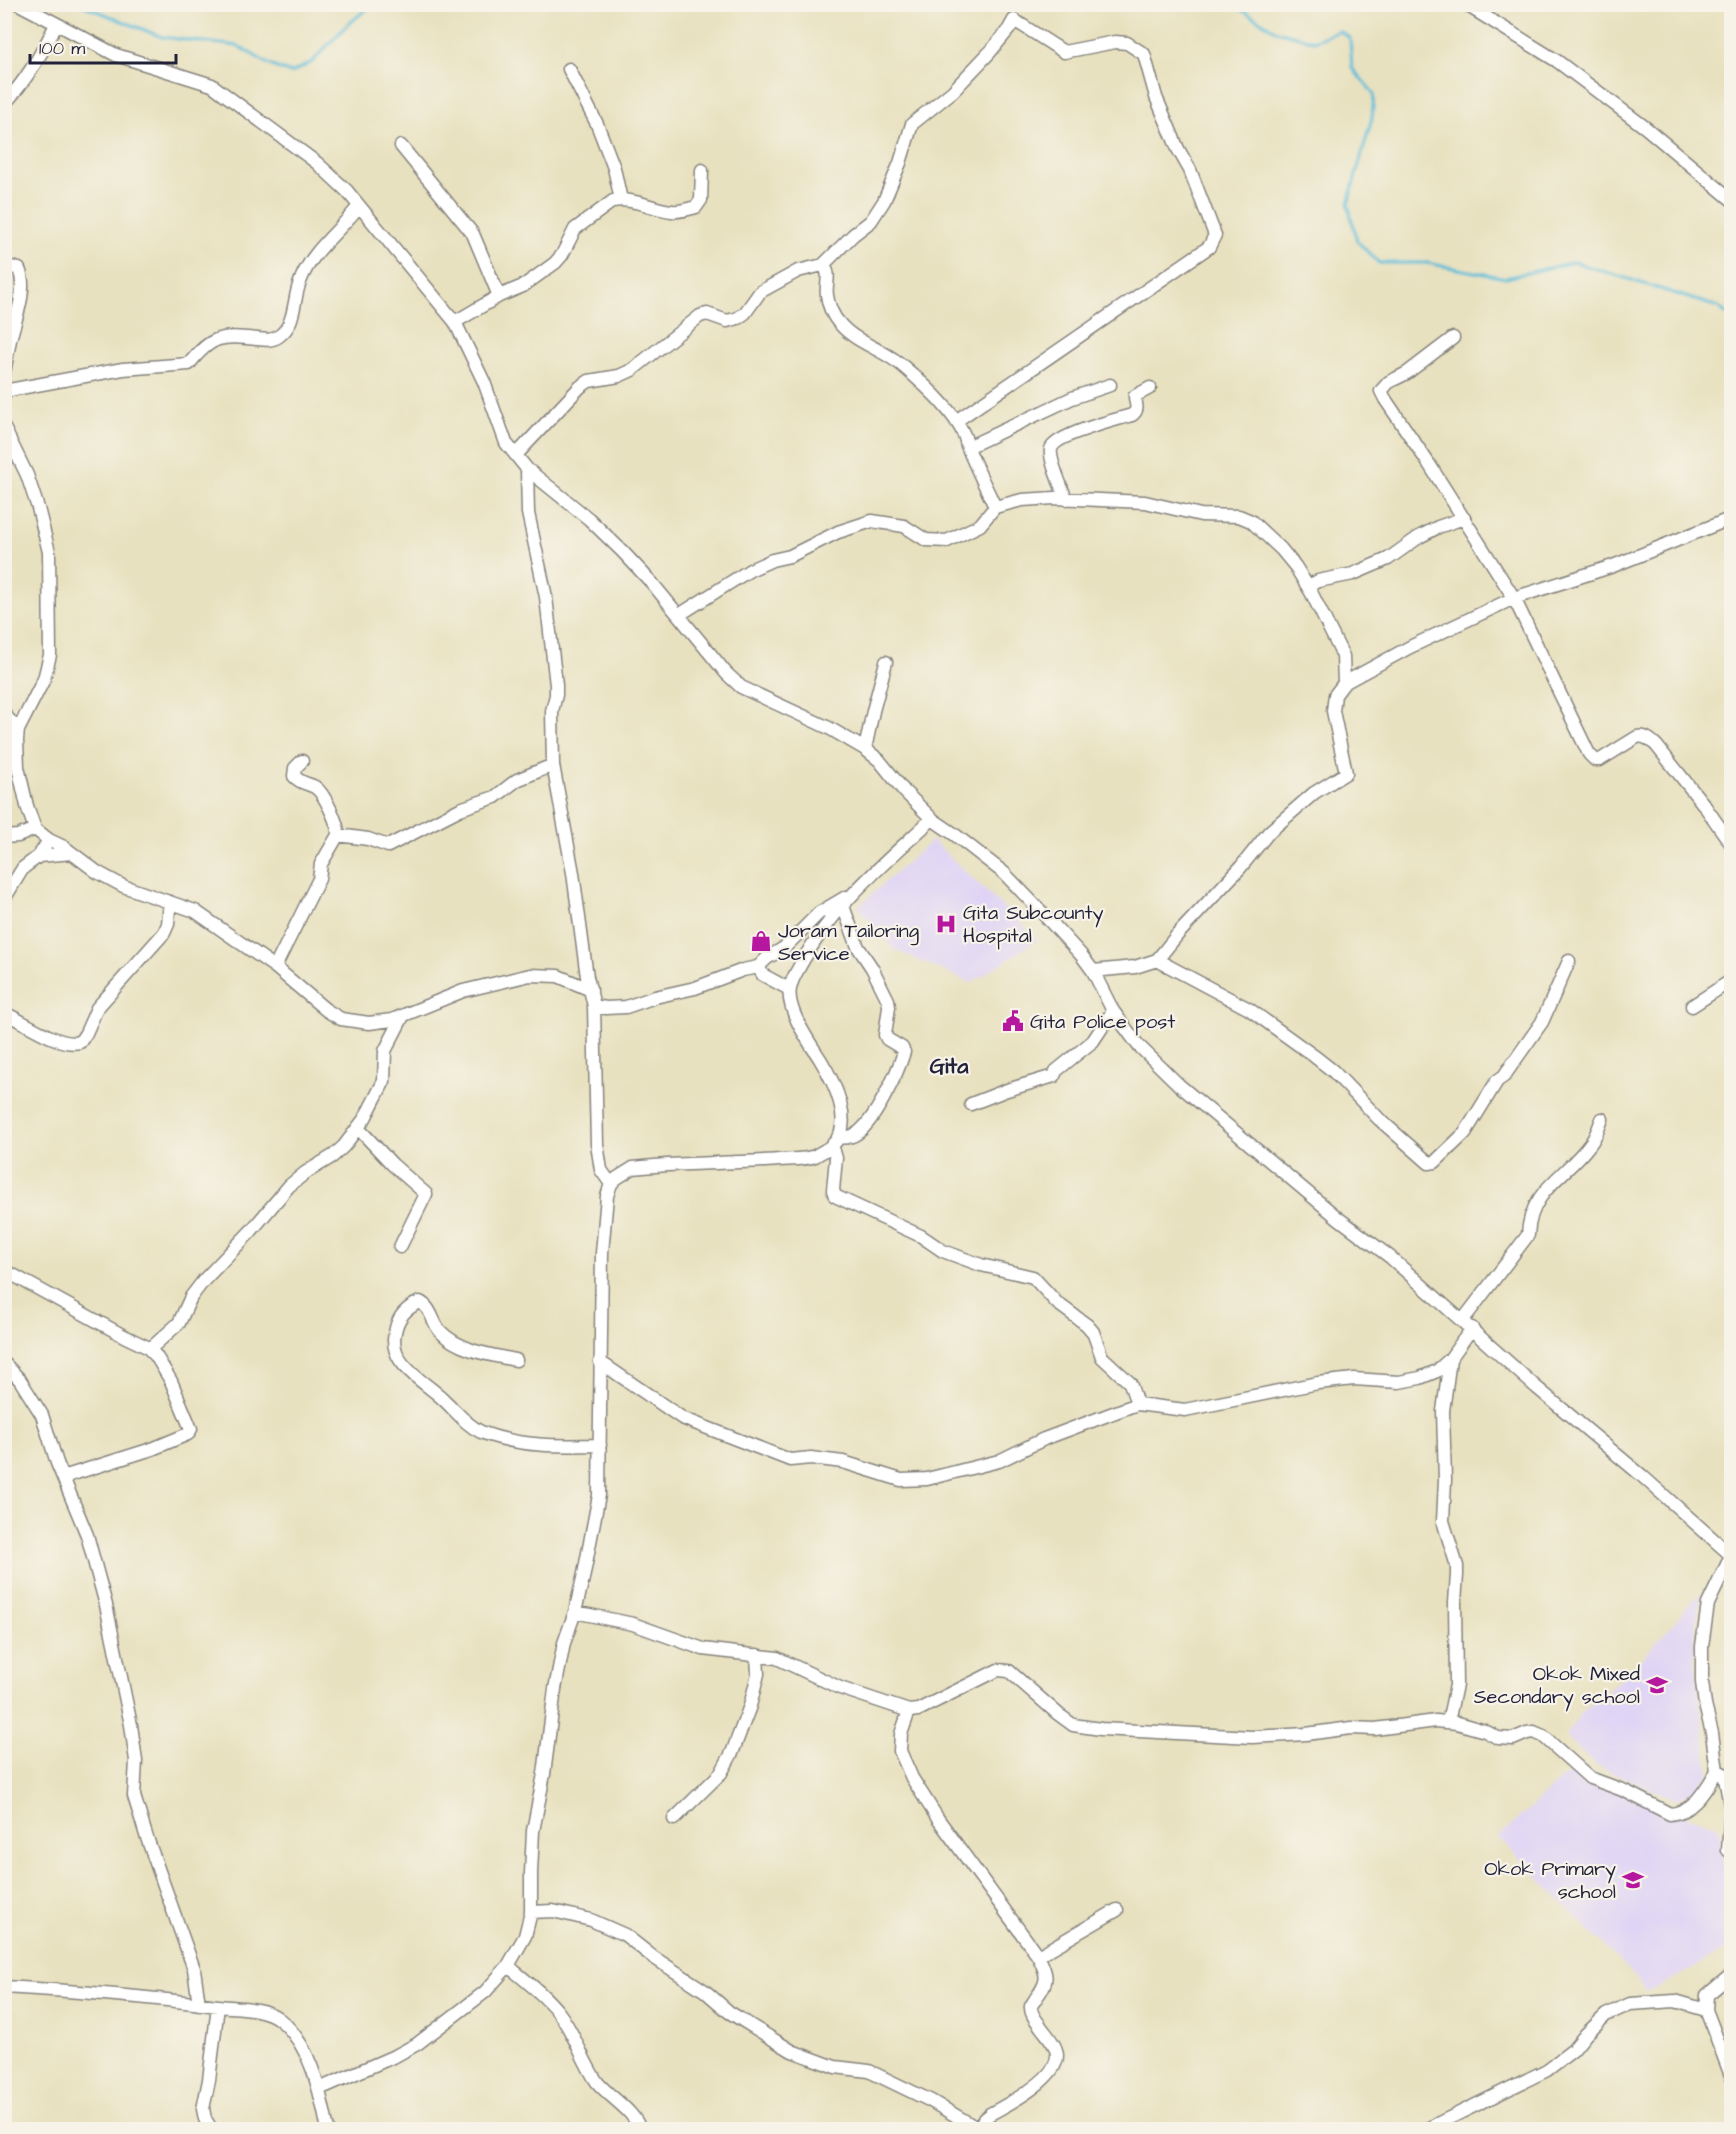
<svg xmlns="http://www.w3.org/2000/svg" width="1736" height="2134" font-family="'Architects Daughter',sans-serif">
<style>
.built{fill:#dfd4f5}
.lines{fill:none;stroke-linecap:round;stroke-linejoin:round}
.stream{stroke:#59bbd8;stroke-width:3}
.minor-casing{stroke:#85827d;stroke-width:15}
.minor{stroke:#fff;stroke-width:12}
.labels{text-anchor:middle;stroke-width:4.5;stroke-linejoin:round;paint-order:stroke}
.poi-label{font-size:20px;fill:#22223b;stroke:#f7f3e8;text-anchor:start}
.quarter-label{font-size:22px;font-weight:bold;fill:#22223b;stroke:#f7f3e8}
</style>
<rect width="100%" height="100%" fill="#f7f3e8"/>
<filter id="ink" filterUnits="userSpaceOnUse"><feTurbulence type="fractalNoise" baseFrequency=".0167" numOctaves="2"/><feDisplacementMap in="SourceGraphic" scale="12" xChannelSelector="R" yChannelSelector="G"/><feConvolveMatrix kernelMatrix="1 2 1 2 8 2 1 2 1" color-interpolation-filters="sRGB"/></filter>
<filter id="wash" filterUnits="userSpaceOnUse"><feTurbulence type="fractalNoise" baseFrequency=".008" numOctaves="4" result="noise"/><feDisplacementMap in="SourceGraphic" scale="24" xChannelSelector="R" yChannelSelector="G"/><feGaussianBlur stdDeviation="1.35" result="paint"/><feColorMatrix in="noise" values="0 0 0 0 0 0 0 0 0 0 0 0 0 0 0 0 0 1.4 0 .05"/><feComposite in="paint" operator="in"/></filter>
<g filter="url(#wash)">
<rect width="100%" height="100%" fill="#e8e1bf"/>
<path class="built" d="M932,840L1038,940L971,983L893,949L858,907Z
M1702,1592L1696,1624L1695,1658L1709,1773L1694,1789L1677,1800L1595,1765L1565,1736L1580,1714L1630,1671L1675,1622L1685,1608Z
M1578,1764L1589,1771L1683,1814L1719,1826L1731,1922V1946L1658,1988L1645,1991L1636,1978L1498,1837Z"/>
<g class="lines">
<path class="stream" d="M80,4L162,37L238,46L272,66L291,73L312,62L346,26L373,4
M1232,4L1277,31L1314,41L1339,31L1350,38L1352,68L1374,94L1372,118L1348,204L1357,241L1379,263H1427L1506,278L1574,262L1718,307L1732,318"/>
</g>
</g>
<g filter="url(#ink)">
<g class="lines">
<defs>
<path id="minor" d="M19,4L116,55L212,85L317,163L347,191L455,322L484,382L506,443L527,469L589,519L622,551L652,583L726,673L741,687L829,728L865,749L879,760L904,791L932,819L954,834L1004,873L1049,920L1082,956L1093,971L1113,1011L1138,1045L1179,1085L1338,1218L1390,1257L1536,1387L1641,1475L1732,1556
M1465,4L1557,61L1646,128L1732,200
M569,69L597,124L614,168L621,200
M4,104C27,80 42,54 56,24
M401,146L473,234L499,296
M4,265L19,269C28,290 15,319 10,340C8,351 6,362 4,373
M823,265C832,274 825,284 827,295C828,305 833,317 840,324C856,343 885,350 904,367C924,384 954,411 964,435C966,439 966,444 968,448C976,468 986,487 995,507
M455,322L499,296L523,286L555,263L562,255L575,229L613,201C633,197 652,209 672,211C679,212 689,209 696,207L701,200L702,170
M1453,338L1407,373L1389,382L1381,391L1385,399L1429,464L1514,598L1589,754L1595,760H1600L1637,737C1645,735 1650,740 1656,745L1704,805L1732,845
M4,391L123,369L189,364C212,335 222,335 257,339C265,340 272,341 279,336C296,324 293,299 300,282C311,251 340,231 359,206
M4,428L27,475L38,508L49,552L50,655L44,679L18,730L17,740L18,767L27,806L35,829L49,840L64,847L97,872L123,886L195,911L275,967L326,1010L341,1019L369,1023L392,1020L463,991L530,975L558,976L591,990
M968,447L1072,398L1110,385
M516,455L580,387L589,381L619,376L632,370L700,316L707,314L727,321L738,318L745,313L760,292L798,271L823,265L853,235L871,221L884,201L900,163L912,124L953,91L990,52L1009,29L1014,20L1064,52L1115,42L1127,43L1144,54L1156,97L1178,149L1190,170L1215,235L1209,247L956,421
M527,469L528,513L546,597L556,685V695L552,711L553,765L573,873L587,977L594,1006L597,1144L601,1170L611,1184
M1066,499C1062,488 1049,460 1051,449C1055,435 1118,419 1132,415C1140,409 1135,404 1135,396L1150,388
M1308,586L1318,581L1353,574L1388,559L1419,537L1438,527L1464,518
M679,615L750,570L772,560L790,556L838,532L872,521L904,526L926,540L947,541L980,525L995,507L1022,500L1055,498L1145,502L1201,515L1239,516L1251,521L1281,549L1295,566L1311,592L1343,656L1344,683
M4,714L18,730
M865,749L873,711L886,662
M338,835L368,839L388,846L460,809L495,797L517,780L553,765
M4,837L18,836L35,829
M39,856L72,853
M4,899L23,868L39,856L49,840
M1157,960L1249,1009L1314,1056L1333,1071L1379,1119L1429,1163L1435,1162L1465,1133L1497,1081L1504,1076L1542,1022L1569,961
M275,967L319,879L321,864L338,835C339,824 324,793 315,787C306,783 300,783 294,776L295,768L302,761
M758,967L763,975L789,989
M1093,971L1135,967L1157,960L1178,934L1240,868L1269,832L1314,793L1346,773L1333,711L1335,695L1344,683L1410,647L1514,598L1613,566L1732,518
M594,1006L606,1008L626,1007L655,997L695,988L743,970L758,967L767,958L784,948L819,913L846,897
M1692,1006L1732,980
M4,1013C24,1021 59,1048 80,1042L86,1033L97,1008L164,933L168,924L170,902
M971,1104L1007,1090L1054,1076L1056,1071L1093,1041L1113,1011
M358,1128L392,1164L426,1194L400,1247
M838,1137C845,1138 850,1138 856,1134C874,1123 898,1072 904,1052L902,1048L887,1039L885,1035L889,1007L888,1000L872,968L858,947L843,906
M832,1145L836,1158L833,1190L835,1196L921,1236L943,1251L981,1265L1033,1277L1057,1303L1087,1325L1093,1332L1102,1357L1130,1383L1137,1404
M4,1270L124,1336L147,1347L156,1356L171,1381L191,1429L188,1434L152,1449L63,1477
M1463,1320L1528,1235C1530,1189 1566,1177 1590,1144C1596,1137 1599,1127 1602,1119
M150,1349L179,1323L191,1297L204,1280L252,1230L289,1186L305,1173L333,1156L344,1146L365,1118L384,1081L385,1051L402,1018
M516,1360C492,1355 459,1351 441,1332C432,1323 432,1308 420,1302C408,1307 399,1316 396,1328C385,1363 422,1379 443,1399C455,1410 466,1425 481,1432C519,1447 560,1446 600,1445
M600,1362L682,1418L710,1429L790,1460L811,1458L843,1462L901,1480L927,1479L999,1461L1044,1439L1137,1404L1185,1410L1318,1383L1354,1379L1399,1382L1420,1378L1437,1371L1450,1359L1472,1328
M4,1363L20,1380L42,1415L57,1463L87,1535L106,1605L131,1725L136,1761L134,1796L146,1835L194,1969L199,2004
M1731,1556L1708,1604L1702,1646V1682L1705,1705L1712,1733L1717,1771L1724,1774L1731,1809L1728,1850L1732,1853
M575,1612L633,1624L703,1649L777,1658L840,1688L909,1711L918,1710L998,1670L1009,1671L1058,1714L1073,1725L1101,1729L1252,1737L1306,1734L1351,1728L1375,1729L1436,1721L1457,1723L1485,1731L1498,1738L1513,1739L1527,1733L1534,1732L1543,1736L1590,1778L1625,1791L1670,1814C1694,1812 1706,1789 1717,1771
M909,1711L901,1734L900,1751L912,1778L938,1819L1038,1956
M1448,1722L1456,1685L1455,1602L1457,1575V1566L1443,1521L1445,1480L1443,1411L1450,1359
M674,1819L721,1773L732,1753L750,1706L758,1674L757,1655
M531,1912L553,1911L570,1915L591,1920L625,1935L653,1957L705,1991L729,2012L792,2051L835,2067L869,2071L931,2101L980,2130
M508,1966C525,1980 545,1995 559,2013C575,2034 582,2060 597,2082C610,2098 634,2110 640,2130
M1732,1974L1707,1995L1706,2010L1732,2078
M4,1987C76,1991 147,1997 218,2006C236,2008 264,2007 279,2019C311,2044 320,2092 328,2130
M319,2089L397,2055L417,2044L485,1992L508,1966L525,1936L531,1912V1873L533,1831L544,1774L555,1689L564,1643L575,1612L584,1574L599,1495L602,1253L607,1196L611,1184L617,1178L633,1168C681,1162 730,1164 779,1160C790,1159 805,1160 815,1156C820,1153 826,1150 831,1146C857,1126 833,1080 820,1059C809,1042 786,1009 790,989C791,980 797,971 801,964C832,906 885,863 932,819
M979,2129L984,2119L990,2114C1007,2105 1065,2075 1056,2050C1054,2042 1046,2034 1041,2027C1037,2021 1030,2014 1031,2006C1032,2004 1035,2000 1036,1998C1049,1981 1048,1975 1038,1956L1117,1910
M212,2130L205,2119L203,2109L209,2080L218,2006
M1425,2130L1547,2070L1573,2050L1586,2034L1606,2015L1630,2004L1675,2001L1706,2010"/>
</defs>
<use href="#minor" class="minor-casing"/>
<use href="#minor" class="minor"/>
</g>
</g>
<defs>
<symbol id="hospital-bare" viewBox="-9 -9 18 18"><path d="M-5-5h3v3.5h4V-5h3V5h-3V1.5h-4V5h-3Z" fill="#b5179e" stroke="#f7f3e8" stroke-width="2.5" paint-order="stroke"/></symbol>
<symbol id="shop-bare" viewBox="-9 -9 18 18"><path d="M-5-2.5h2.3a2.7 3.5 0 0 1 5.4 0H5L5.5 6h-11ZM-1.5-2.5h3a1.5 2.3 0 0 0-3 0Z" fill="#b5179e" stroke="#f7f3e8" stroke-width="2.5" paint-order="stroke"/></symbol>
<symbol id="civic-bare" viewBox="-9 -9 18 18"><path d="M-.6-6.5H3V-4.5H.6V-3L4-1V1h2V6H-6V1h2V-1L-.6-3ZM-1.2 2.5V6h2.4V2.5Z" fill="#b5179e" stroke="#f7f3e8" stroke-width="2.5" paint-order="stroke"/></symbol>
<symbol id="school-bare" viewBox="-9 -9 18 18"><path d="M0-5L7-2L0 1L-7-2ZM-4 1L0 2.5L4 1V4Q0 6-4 4Z" fill="#b5179e" stroke="#f7f3e8" stroke-width="2.5" paint-order="stroke"/></symbol>
</defs>
<g fill-rule="evenodd">
<use href="#hospital-bare" x="931" y="909" width="30" height="30"/>
<use href="#shop-bare" x="746" y="926" width="30" height="30"/>
<use href="#civic-bare" x="998" y="1006" width="30" height="30"/>
<use href="#school-bare" x="1642" y="1670" width="30" height="30"/>
<use href="#school-bare" x="1618" y="1865" width="30" height="30"/>
</g>
<g class="labels">
<g class="poi-label">
<text x="963" y="919">Gita Subcounty<tspan x="963" dy="23">Hospital</tspan></text>
<text x="778" y="937">Joram Tailoring<tspan x="778" dy="23">Service</tspan></text>
<text x="1030" y="1028">Gita Police post</text>
<text x="1640" y="1680" text-anchor="end">Okok Mixed<tspan x="1640" dy="23">Secondary school</tspan></text>
<text x="1616" y="1875" text-anchor="end">Okok Primary<tspan x="1616" dy="23">school</tspan></text>
</g>
<g class="quarter-label">
<text x="949" y="1073">Gita</text>
</g>
</g>
<rect width="1736" height="2134" fill="none" stroke="#f7f3e8" stroke-width="24"/>
<path d="M30 54v9h146v-9" fill="none" stroke="#22223b" stroke-width="3"/>
<text x="39" y="54" font-size="18" fill="#22223b" stroke="#f7f3e8" stroke-width="4.5" paint-order="stroke">100 m</text>
</svg>
